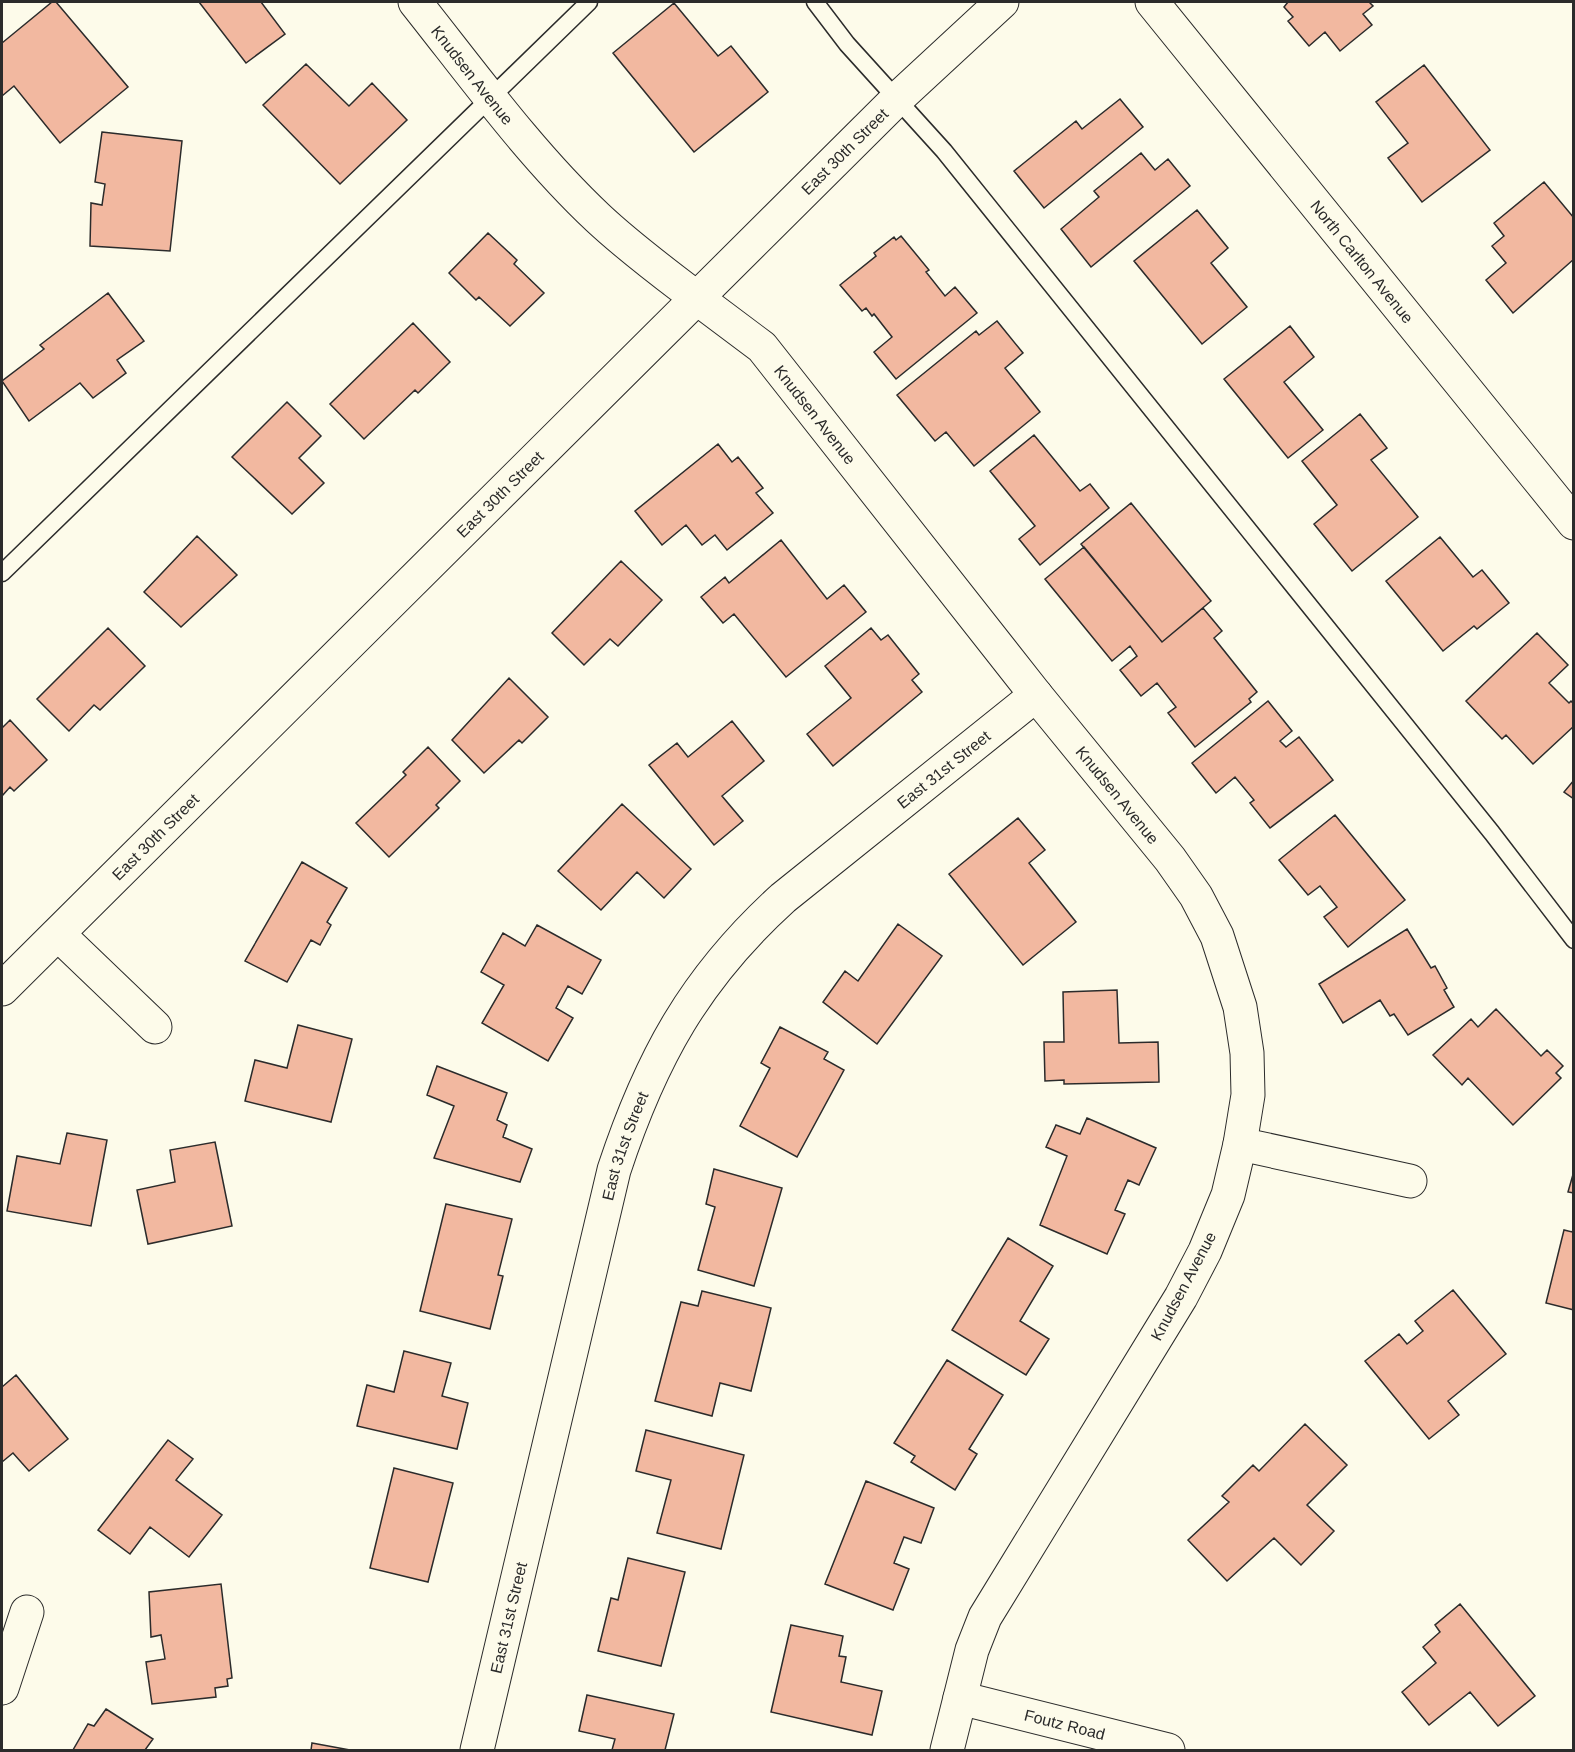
<svg xmlns="http://www.w3.org/2000/svg" width="1575" height="1752" font-family="Arial,sans-serif">
<style>
.building{fill:#f2b8a0;stroke:#2b2b2b;stroke-width:1.5}
.lines{fill:none;stroke-linecap:round;stroke-linejoin:round}
.lane-casing{stroke:#2b2b2b;stroke-width:19}
.street-casing{stroke:#2b2b2b;stroke-width:35}
.secondary-casing{stroke:#2b2b2b;stroke-width:35}
.lane{stroke:#fdfbea;stroke-width:16}
.street{stroke:#fdfbea;stroke-width:33}
.secondary{stroke:#fdfbea;stroke-width:33}
.labels{text-anchor:middle;stroke-width:4.5;stroke-linejoin:round;paint-order:stroke}
.street-label{font-size:16px;fill:#2b2b2b;stroke:#fdfbea}
</style>
<rect width="100%" height="100%" fill="#fdfbea"/>
<path class="building" d="M52,2H56L128,87L60,143L14,86L2,96V43Z
M199,2H261L285,34L246,63Z
M1288,2H1369L1373,6L1363,14L1372,25L1340,51L1325,32L1309,46L1288,21L1293,17L1284,7Z
M674,3L718,56L731,46L768,92L694,152L613,53Z
M306,64L349,106L372,83L407,120L340,184L263,105Z
M1424,65L1490,150L1422,202L1388,158L1408,143L1376,102Z
M1120,99L1143,127L1044,208L1014,171L1076,121L1082,129Z
M102,132L182,141L170,251L90,246L91,203L102,205L105,184L95,182Z
M1141,153L1155,170L1168,159L1190,186L1091,267L1061,229L1099,197L1094,191Z
M1544,182L1574,218V259L1513,313L1486,280L1506,263L1492,246L1504,236L1494,223Z
M1197,210L1228,248L1211,263L1247,307L1202,344L1134,261Z
M488,233L517,260L514,264L544,293L510,326L479,297L476,300L449,273Z
M901,236L929,270L926,272L945,296L955,287L977,313L896,379L874,352L892,337L874,314L872,316L866,308L862,311L840,285L876,256L874,253L894,237L896,240Z
M108,293L144,341L117,360L126,373L93,398L80,383L29,421L2,381L44,349L40,345Z
M997,321L1023,353L1005,368L1040,412L974,466L946,432L935,441L897,395L976,331L979,335Z
M413,323L450,362L418,393L415,390L364,439L330,404Z
M1290,326L1314,357L1284,382L1323,430L1288,458L1224,379Z
M287,402L321,436L299,458L324,483L292,514L232,457Z
M1360,414L1387,448L1371,460L1418,517L1352,571L1314,524L1337,505L1302,461Z
M1034,435L1080,491L1090,484L1109,508L1040,565L1019,539L1035,526L990,471Z
M718,444L732,462L738,457L763,488L756,493L773,513L727,550L715,535L702,545L686,525L662,545L635,511Z
M1131,503L1211,601L1162,642L1081,544Z
M197,536L237,575L181,627L144,592Z
M1440,537L1473,577L1482,570L1509,603L1477,629L1474,626L1443,651L1386,581Z
M781,540L827,599L844,585L866,612L786,677L734,614L723,623L701,597L725,577L729,583Z
M1084,547L1162,642L1203,608L1222,631L1214,638L1257,692L1249,699L1251,702L1195,747L1168,713L1176,707L1157,683L1141,696L1120,670L1137,656L1130,646L1112,661L1045,579Z
M621,561L662,600L618,646L610,639L584,665L552,633Z
M108,628L145,666L100,710L94,705L69,731L37,699Z
M871,628L881,640L888,635L919,674L912,680L922,692L833,766L807,734L851,698L825,666Z
M1537,633L1568,665L1549,683L1569,703L1571,701L1574,704V726L1533,764L1506,735L1502,739L1466,701Z
M509,678L548,717L522,743L519,740L484,773L452,740Z
M1268,701L1292,731L1280,741L1286,747L1299,737L1333,780L1270,828L1250,803L1254,800L1235,777L1216,793L1192,763Z
M10,720L47,760L14,791L10,787L2,796V728Z
M732,721L764,761L722,796L743,821L714,845L649,765L677,743L688,757Z
M428,747L460,781L436,805L439,808L389,857L356,823L406,775L403,772Z
M1574,780V799L1564,792Z
M622,804L691,869L664,898L637,872L601,910L558,871Z
M1335,815L1405,900L1348,947L1324,917L1337,907L1320,886L1308,895L1279,860Z
M1018,818L1045,850L1029,863L1076,922L1023,965L949,874Z
M302,862L347,888L327,922L331,925L320,945L311,940L287,982L245,961Z
M898,924L942,956L877,1044L823,1002L845,971L858,981Z
M537,925L601,960L582,994L568,986L556,1008L573,1018L548,1061L482,1023L504,985L481,972L503,933L525,946Z
M1407,929L1431,968L1435,966L1447,988L1444,990L1454,1007L1408,1035L1394,1014L1390,1016L1380,1000L1343,1023L1319,984Z
M1117,990L1119,1043L1158,1042L1159,1082L1064,1084V1080L1045,1081L1044,1042H1064L1063,992Z
M1496,1009L1541,1056L1547,1050L1563,1066L1556,1073L1561,1078L1513,1125L1468,1078L1462,1085L1433,1055L1471,1019L1478,1027Z
M298,1025L352,1039L331,1122L245,1101L255,1060L287,1068Z
M780,1027L828,1052L824,1059L844,1070L797,1157L740,1126L770,1068L761,1063Z
M437,1066L507,1093L497,1120L507,1125L503,1137L532,1149L520,1182L434,1158L454,1106L427,1095Z
M1087,1118L1156,1148L1139,1185L1128,1180L1115,1210L1125,1214L1107,1254L1040,1225L1067,1156L1046,1147L1056,1125L1080,1134Z
M67,1133L107,1140L91,1226L7,1211L17,1156L60,1164Z
M215,1142L232,1226L148,1244L137,1190L175,1182L170,1150Z
M714,1169L782,1188L754,1286L698,1270L715,1207L706,1204Z
M1574,1171V1193L1568,1192Z
M446,1204L512,1219L498,1275L503,1276L490,1329L420,1311Z
M1574,1228V1310L1546,1303L1564,1230L1572,1232Z
M1008,1238L1053,1266L1020,1321L1049,1339L1026,1375L952,1330Z
M1453,1290L1506,1354L1448,1401L1459,1415L1429,1439L1365,1361L1399,1334L1407,1344L1423,1331L1415,1321Z
M702,1291L771,1308L751,1391L720,1383L712,1416L655,1401L681,1302L698,1306Z
M404,1351L451,1363L442,1396L468,1403L457,1449L357,1426L367,1385L394,1392Z
M947,1360L1003,1395L969,1449L977,1454L955,1490L911,1462L915,1456L894,1443Z
M16,1375L68,1439L29,1471L13,1453L2,1462V1387Z
M1305,1424L1347,1465L1307,1505L1334,1531L1301,1565L1274,1538L1227,1581L1188,1540L1229,1502L1222,1496L1253,1465L1259,1471Z
M646,1430L744,1455L721,1549L657,1533L671,1480L636,1471Z
M168,1440L193,1459L176,1480L222,1515L189,1557L150,1527L130,1554L98,1530Z
M394,1468L453,1483L428,1582L370,1568Z
M866,1481L934,1508L921,1543L904,1537L894,1563L909,1569L893,1610L825,1584Z
M628,1558L685,1572L661,1666L598,1651L611,1598L618,1600Z
M221,1584L232,1678L227,1679L228,1686L215,1688L216,1697L152,1704L146,1662L165,1659L161,1635L151,1637L149,1592Z
M1460,1604L1535,1696L1498,1726L1470,1692L1429,1725L1402,1692L1436,1663L1423,1647L1440,1632L1435,1625Z
M791,1625L843,1636L839,1656L846,1657L841,1682L882,1691L872,1735L771,1712Z
M587,1695L674,1714L665,1750H612L615,1739L579,1731Z
M106,1709L153,1739L145,1750H73L88,1724L94,1726Z
M312,1743L350,1750H311Z"/>
<g class="lines">
<defs>
<path id="lane" d="M815,2L847,44L944,151L1492,833L1574,940
M2,573L589,2"/>
<g id="street">
<path id="s1" d="M1152,2L1574,523"/>
<path id="s2" d="M698,299L762,347L1036,695L1170,859L1196,896L1217,936L1240,1007L1247,1053L1248,1095L1240,1144L1228,1195L1205,1251L1181,1297L985,1617L972,1650L947,1750"/>
<path d="M58,934L155,1027"/>
<path d="M1240,1144L1410,1181"/>
<path d="M2,1688L27,1612"/>
<path id="s3" d="M960,1698L1168,1750"/>
<path id="s4" d="M477,1750L614,1170C651,1058 695,978 783,898L1036,695"/>
</g>
<g id="secondary">
<path id="s5" d="M415,2C473,75 530,154 598,218C630,248 664,273 698,299"/>
<path id="s6" d="M2,989L896,100L1002,2"/>
</g>
</defs>
<use href="#lane" class="lane-casing"/>
<use href="#street" class="street-casing"/>
<use href="#secondary" class="secondary-casing"/>
<use href="#lane" class="lane"/>
<use href="#street" class="street"/>
<use href="#secondary" class="secondary"/>
</g>
<g class="labels">
<g class="street-label">
<text dy="6" stroke="none"><textPath href="#s5" startOffset="93">Knudsen Avenue</textPath></text>
<text dy="6" stroke="none"><textPath href="#s6" startOffset="1188">East 30th Street</textPath></text>
<text dy="6" stroke="none"><textPath href="#s1" startOffset="334">North Carlton Avenue</textPath></text>
<text dy="6" stroke="none"><textPath href="#s2" startOffset="166">Knudsen Avenue</textPath></text>
<text dy="6" stroke="none"><textPath href="#s6" startOffset="702">East 30th Street</textPath></text>
<text dy="6" stroke="none"><textPath href="#s4" startOffset="1126">East 31st Street</textPath></text>
<text dy="6" stroke="none"><textPath href="#s2" startOffset="652">Knudsen Avenue</textPath></text>
<text dy="6" stroke="none"><textPath href="#s6" startOffset="216">East 30th Street</textPath></text>
<text dy="6" stroke="none"><textPath href="#s4" startOffset="622">East 31st Street</textPath></text>
<text transform="translate(1183 1286) rotate(-62)" y="6">Knudsen Avenue</text>
<text dy="6" stroke="none"><textPath href="#s4" startOffset="136">East 31st Street</textPath></text>
<text dy="6" stroke="none"><textPath href="#s3" startOffset="108">Foutz Road</textPath></text>
</g>
</g>
<rect width="1575" height="1752" fill="none" stroke="#2b2b2b" stroke-width="6"/>
</svg>
